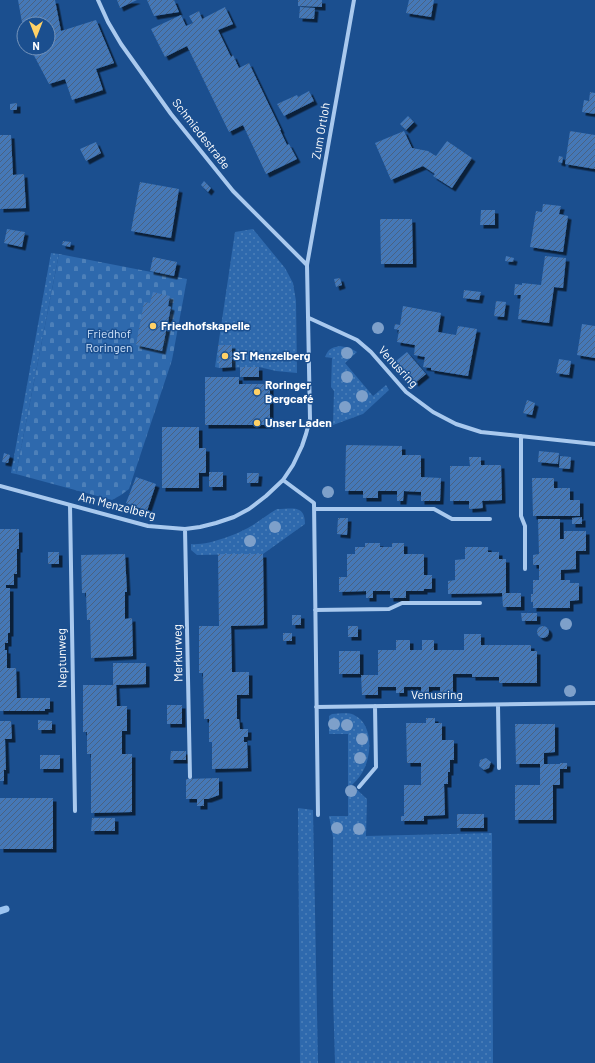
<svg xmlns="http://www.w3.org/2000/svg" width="595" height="1063" font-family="Barlow,sans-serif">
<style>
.grass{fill:url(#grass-dots)}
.cemetery{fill:url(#cemetery-stones)}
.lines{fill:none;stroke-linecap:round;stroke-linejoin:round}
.stream{stroke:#9cc4f0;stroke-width:7}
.building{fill:url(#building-hatch);filter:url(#shadow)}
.street{stroke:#a9c9ee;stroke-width:4}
.tree{fill:#7ea0ca}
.poi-dot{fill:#ffd166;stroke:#1b4f8f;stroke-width:1.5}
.labels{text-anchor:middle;stroke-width:3;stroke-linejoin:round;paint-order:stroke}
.street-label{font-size:12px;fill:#fff;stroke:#1b4f8f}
.poi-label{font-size:12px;font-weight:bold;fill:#fff;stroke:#1b4f8f;text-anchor:start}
.park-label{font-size:12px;fill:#cfe3fa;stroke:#1b4f8f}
</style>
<defs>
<pattern id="grass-dots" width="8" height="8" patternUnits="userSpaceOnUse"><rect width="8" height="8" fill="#2e69ad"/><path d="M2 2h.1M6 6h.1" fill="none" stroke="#4d80b9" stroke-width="1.8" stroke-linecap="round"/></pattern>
<pattern id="cemetery-stones" width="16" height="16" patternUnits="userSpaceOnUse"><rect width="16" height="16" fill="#2e69ad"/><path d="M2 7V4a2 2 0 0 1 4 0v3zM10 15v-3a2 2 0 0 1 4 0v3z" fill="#4d80b9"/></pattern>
<pattern id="building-hatch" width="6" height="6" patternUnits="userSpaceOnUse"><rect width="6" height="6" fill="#4478b7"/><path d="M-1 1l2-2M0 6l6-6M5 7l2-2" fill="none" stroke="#486282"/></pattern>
<filter id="shadow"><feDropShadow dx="3.5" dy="3.5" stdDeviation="0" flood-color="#0009"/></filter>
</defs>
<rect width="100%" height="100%" fill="#1b4f8f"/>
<path class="grass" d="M253,229L285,268L293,283L296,301L297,373L276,371L259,367L219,368L215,367L235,232Z
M51,253L59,254L16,474L11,473Z
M340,346L350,348L357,352L345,363L373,396L386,385L389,390L363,414L333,425L334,391L331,387L332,358L325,357C329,348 331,348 340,346Z
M277,509C292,509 305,504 305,524L263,554L197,555L191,550V544C207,546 239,534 253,525C261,520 268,514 277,509Z
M332,714C339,714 348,712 354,715C372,723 372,751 365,767C362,774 358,779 352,785L367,799L366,836L492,833L493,1063H335L333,994V837L329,816H348V734H329V716Z
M298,808L313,810L318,1063H300Z"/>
<path class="cemetery" d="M59,254L187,279L172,360L129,489L121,495L112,500L16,474Z"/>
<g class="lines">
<path class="stream" d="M0,911L6,909"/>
</g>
<path class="building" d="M18,0H55L61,31L96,20L114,63L96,69L103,90L72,100L65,79L49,84L30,48H48V24H24L23,28Z
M117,0H137L120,8Z
M147,0H174L179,12L154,16Z
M298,0H322V7L298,6Z
M409,0H434L431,17L406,13Z
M225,7L233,24L218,30L231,57L233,55L239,68L249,63L281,130H280L287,145L289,144L297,159L266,174L243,125L229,132L187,46L165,57L151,29L181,15L186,26L193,23L189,16L199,11L202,19Z
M300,7L315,8L314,19L299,18Z
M309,91L314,101L284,116L277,104L297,95L298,97Z
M590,92L595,93V114L582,112L584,100L589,101Z
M17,103V110H10V104Z
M408,116L414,122L406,130L400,124Z
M404,131L412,148L428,151L436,156L447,141L472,158L452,188L433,176L435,174L423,166L391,180L375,143Z
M570,131L595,135V169L565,164Z
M0,135H11L13,175L24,174L26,208L0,209Z
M96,142L101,153L86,161L80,149Z
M559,156L563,157L562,163L558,162Z
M204,181L211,188L208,192L201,185Z
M140,182L179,189L171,238L131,231Z
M543,204L561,206L559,214L568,216L563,252L530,247L536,211L542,212Z
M481,210H495V225H480Z
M380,219H412L413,264H381Z
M7,229L25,232L22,247L4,243Z
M63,241L71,242L70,247L62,245Z
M506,256L514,258L513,262L505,261Z
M545,256L566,258L563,288L554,287L549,323L518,319L521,295H514L515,284L522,285V283L541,285Z
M153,257L177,262L174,276L150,271Z
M340,278L342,285L336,287L334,279Z
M464,290L481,292L479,300L463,298Z
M153,292L170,296L168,306L171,307L162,351L136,345L144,302L150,303Z
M496,301L506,302L504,317L494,316Z
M403,306L441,313L438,332L456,335L458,326L477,329L468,376L431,370V368L423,367L425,357L414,355L415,345L397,342L399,330L394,329L395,324L400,325Z
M582,324L595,326V358L577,355Z
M218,345H232V367L219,368Z
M407,352L426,374L415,383L396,361Z
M559,359L571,361L569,375L556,373Z
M240,367H259V377H240Z
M205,377H239V384H270V425H205Z
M527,400L535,403L532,415L523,413Z
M162,427H199V448H206V473H199V488H162Z
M346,445L402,446V455H421V477L441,478L440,501H421V492L404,491L403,501H397V491H378V498H363V491H345Z
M539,451L559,453L558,464L538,462Z
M4,453L10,455L8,463L2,462Z
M560,456L571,457L570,469L559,468Z
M469,457H481V465H501L502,500L482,501L483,508L469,509V501H450V466H470Z
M209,472H223V487H209Z
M247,473H259L258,483H247Z
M136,477L156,484L147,511L126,503Z
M532,478H554V488H570V500H580V516H533Z
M582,517V524H572V518Z
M338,518H348L347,535L337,534Z
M538,519H560V539H564V531H586V551H576V569L561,570V580H570V583H579V600L570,601V608H533V602H531V594H533V580H539V565H533V555L539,554Z
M0,529H19V549H17V574H14V585H6V588H10V633H8V643H5V650H7V668H16L17,698H50V709H45V711H0Z
M365,543H380V547H392V543H404V554H424V575H432V589H424V591H406V598H390V591H373V598H366V591L339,592V577H347V554H355V547H365Z
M465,547H488V552H499V559H506V593H521V607H503L502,593L448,594V581L455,580V560L465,559Z
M48,552H59V564H48Z
M125,554L127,592H125V619L132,618L133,656L91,658L90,620H87L86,593H82L81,555Z
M218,554H263L264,625L231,626L232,672H249V695H237V719H239L240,729H248V737H244V742H247L248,768L212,769V742H209V719H204L203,673H199V626H219Z
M521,613H537V621H522Z
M292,615H301V625H292Z
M537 632a6 6 0 1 1 12 0a6 6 0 1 1-12 0Z
M348,626H358V637H348Z
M283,633H292V641H283Z
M464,634H481V645H531V651H537V683H499V677H472V674H453V693H440V687H429V693H421V687H404V693H396V687H378V695H362L361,675H378V650H396V640H410V650H422V640H434V650H464Z
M339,651H360V674H339Z
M113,663H146V684L116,685L117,706H127V731H122V754H132V812L91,813V754H87V732H83V685H113Z
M167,705H182V724H167Z
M426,718H435V723H442V740H454V760H450V772H448V784H444L445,815L424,816V821H401V816H404V785H421V763H407L406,723H426Z
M38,720L52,721V730H38Z
M0,721H11L12,739H5L6,770H4V781H0Z
M515,724H555V752L544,753V764H560V763H567V769H560V785H553V820H515V785H540V764H516Z
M171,751H186V760H170Z
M40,755H60V769H40Z
M486,758L491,762L489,768L484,770L479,766L480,760Z
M219,778V795L208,799H204V806H197V799H186V779Z
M0,798H53V849H0Z
M457,814H484V828H457Z
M92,818H115V831H91Z"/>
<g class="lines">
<path class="street" d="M98,0L108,22L121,44L171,114L233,191L307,265
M309,318L357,340L371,352L406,392L433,412L456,424L481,432L595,444
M521,436V516L525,526V569
M283,480L314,503L318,815
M0,486L148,526L185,529L200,527L216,523L234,517L249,509L266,496L283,480L293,465L302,446L306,434L310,419L307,265L354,0
M70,505L75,811
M314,509H434L452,519H490
M185,529L190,777
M315,610L389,609L402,603H480
M498,705L499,768
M316,707L595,703
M359,787L376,767L375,706"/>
</g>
<g class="tree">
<circle cx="378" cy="328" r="6"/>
<circle cx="347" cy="353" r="6"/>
<circle cx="347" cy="377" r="6"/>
<circle cx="362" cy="396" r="6"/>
<circle cx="345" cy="407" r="6"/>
<circle cx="328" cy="492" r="6"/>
<circle cx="275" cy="527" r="6"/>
<circle cx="250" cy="541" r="6"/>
<circle cx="566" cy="624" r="6"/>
<circle cx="570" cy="691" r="6"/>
<circle cx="334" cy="724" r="6"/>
<circle cx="347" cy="725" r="6"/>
<circle cx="362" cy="739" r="6"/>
<circle cx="360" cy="758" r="6"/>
<circle cx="351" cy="791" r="6"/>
<circle cx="337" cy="828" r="6"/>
<circle cx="359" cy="829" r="6"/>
</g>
<g class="poi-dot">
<circle cx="153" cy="326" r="4"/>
<circle cx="225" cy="356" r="4"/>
<circle cx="257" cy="392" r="4"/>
<circle cx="257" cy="423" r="4"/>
</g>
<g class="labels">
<g class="street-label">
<text transform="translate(321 131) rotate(-80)" y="4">Zum Ortloh</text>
<text transform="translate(201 134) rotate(52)" y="4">Schmiedestraße</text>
<text transform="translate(398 367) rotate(47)" y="4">Venusring</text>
<text transform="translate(117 506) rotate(14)" y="4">Am Menzelberg</text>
<text transform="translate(178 653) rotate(-91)" y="4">Merkurweg</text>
<text transform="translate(62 658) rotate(-91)" y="4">Neptunweg</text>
<text x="437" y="699">Venusring</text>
</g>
<g class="poi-label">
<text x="161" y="330">Friedhofskapelle</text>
<text x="233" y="360">ST Menzelberg</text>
<text x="265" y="389">Roringer<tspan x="265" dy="14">Bergcafé</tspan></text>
<text x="265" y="427">Unser Laden</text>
</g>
<g class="park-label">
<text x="109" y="338">Friedhof<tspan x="109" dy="14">Roringen</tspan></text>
</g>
</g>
<g transform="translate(36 36) rotate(180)"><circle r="19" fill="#1b4f8f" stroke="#7695bc"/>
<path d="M0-3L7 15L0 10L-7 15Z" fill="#ffd166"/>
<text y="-6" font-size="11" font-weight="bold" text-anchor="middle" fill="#ffffff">N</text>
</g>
</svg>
